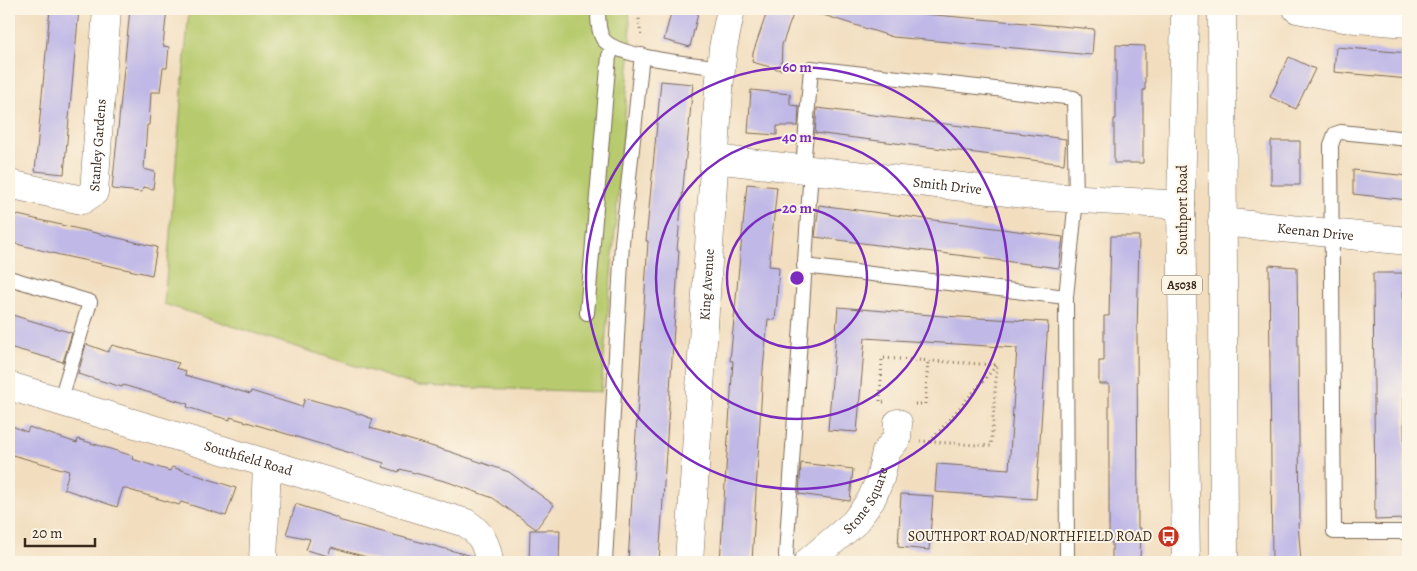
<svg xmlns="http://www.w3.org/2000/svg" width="1417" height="571" font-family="Alegreya,serif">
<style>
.green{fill:#b7ca6d;stroke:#797a46}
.building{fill:#c0b9e7}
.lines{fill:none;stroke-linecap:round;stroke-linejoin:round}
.service-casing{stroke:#7b6956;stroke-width:16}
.minor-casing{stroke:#7b6956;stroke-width:29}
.primary-casing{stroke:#7b6956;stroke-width:29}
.path{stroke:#7b6956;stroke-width:3;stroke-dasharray:1 4;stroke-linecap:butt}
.service{stroke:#fff;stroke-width:14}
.minor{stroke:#fff;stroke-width:28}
.primary{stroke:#fff;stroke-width:28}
.ring{fill:none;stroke:#7b2cbf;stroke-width:2.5}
.labels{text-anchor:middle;stroke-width:4;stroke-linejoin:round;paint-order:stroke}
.shield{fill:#fcf5e5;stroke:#75675a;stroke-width:1}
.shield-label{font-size:12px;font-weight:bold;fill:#3b2a1e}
.street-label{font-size:14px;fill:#3b2a1e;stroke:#fcf5e5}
.poi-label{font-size:14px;fill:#3b2a1e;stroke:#fcf5e5;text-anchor:end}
.centre{fill:#7b2cbf;stroke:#fcf5e5;stroke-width:2.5}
.ring-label{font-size:15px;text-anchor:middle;font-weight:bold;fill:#7b2cbf;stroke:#fcf5e5;stroke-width:4;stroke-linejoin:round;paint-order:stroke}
</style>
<rect width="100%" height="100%" fill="#fcf5e5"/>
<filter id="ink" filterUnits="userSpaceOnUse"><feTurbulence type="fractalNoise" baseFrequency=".02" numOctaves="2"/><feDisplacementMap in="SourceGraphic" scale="10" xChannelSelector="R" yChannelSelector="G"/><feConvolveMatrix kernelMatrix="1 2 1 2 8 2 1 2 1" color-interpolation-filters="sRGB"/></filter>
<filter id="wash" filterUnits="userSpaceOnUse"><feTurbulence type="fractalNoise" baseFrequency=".0096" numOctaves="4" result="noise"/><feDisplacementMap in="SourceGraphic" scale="20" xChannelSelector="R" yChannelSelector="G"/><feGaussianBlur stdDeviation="1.12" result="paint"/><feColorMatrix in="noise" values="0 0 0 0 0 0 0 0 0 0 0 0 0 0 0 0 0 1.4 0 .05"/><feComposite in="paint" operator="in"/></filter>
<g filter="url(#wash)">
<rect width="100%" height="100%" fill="#f2debf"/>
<path class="green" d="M189,9H629L631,45L601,392L417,386L164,304Z"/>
<g id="blocks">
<path class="building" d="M50,9H79L64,174L35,171Z
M130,9H167L163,46L169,47L167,68H163L160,92H151L149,125H147L144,169L155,172L153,189L143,187L142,192L112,189Z
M672,9H699L690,47L664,40Z
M768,9H795L782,45L781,70L752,62L753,53Z
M817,9H889L901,12L1094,29L1092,55L893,37L817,13Z
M1116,45L1145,46V90H1143V163H1114V119H1116Z
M1336,47L1408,53V79L1334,72Z
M1289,57L1315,69L1296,109L1270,97Z
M661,81L693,84L677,250H679L659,562H628L648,241H646Z
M751,90L790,94V105L799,106L798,126H777V135L748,133Z
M817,108L1066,139L1064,164L815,133Z
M1271,141H1300V185H1271Z
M1353,170L1408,176V200L1353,194Z
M747,184L777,187L769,266L779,267L777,301L775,320L768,319L763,369L752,562H720L733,361H730Z
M819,205L1063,237L1059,268L815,237Z
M9,213L157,247L152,275L60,255L9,242Z
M1111,236H1139L1137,338L1138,528H1141L1140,562H1112V542H1109V384H1099V361H1104V316H1109Z
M1269,265L1297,267L1300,522L1298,523L1301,562H1272Z
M1373,273H1403L1405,519L1375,520Z
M838,307L943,316L1048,322L1036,499L935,492L937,464L1009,469L1017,348L865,338L857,432L828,430Z
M9,314L72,333L63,362L9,347Z
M86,344L108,352L112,345L179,363L176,368L186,371L185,375L250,394L251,391L302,407L305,398L345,409L373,419L370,428L451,452L509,472L554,505L536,529L493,498L448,482L400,469L399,472L383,467L384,463L230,417V420L212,415L187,407L188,404L123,385L122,387L78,374Z
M9,425L27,432L29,427L77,443L78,439L133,456L132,459L170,471L172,467L236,488L226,516L181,502L179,505L123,488L117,507L64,489L69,471L9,454Z
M801,463L853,469L850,501L799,494Z
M901,494L933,496L929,550L898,547Z
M296,504L338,518V520L472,556L471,562H384L331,547L328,556L306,550L310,539L286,534Z
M530,530H560L559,562H529Z"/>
</g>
</g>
<g filter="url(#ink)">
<use href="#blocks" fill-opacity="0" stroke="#7b6956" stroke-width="1"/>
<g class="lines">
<defs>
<path id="service" d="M598,9C598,18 598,31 603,39C617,58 696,64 721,68
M1408,139L1341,132L1335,134L1331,145L1334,532H1408
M803,168L811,68L1074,98L1076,199L1066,297L1067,562
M804,266L1066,297
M9,278L90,302L60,402
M587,313L609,56L614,47
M605,562L622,243L642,55
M788,562L786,555L811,169"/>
<g id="minor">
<path d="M1297,9L1344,18L1408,23"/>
<path id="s1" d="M714,159L1051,197L1181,205"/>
<path id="s2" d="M9,184L82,200L94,192L107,9"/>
<path id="s3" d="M1222,222L1408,241"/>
<path id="s4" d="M9,386L466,523C481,533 487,544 489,562"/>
<path d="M263,562L267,465"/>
<path id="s5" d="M689,562L719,89L723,48L731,9"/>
<path id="s6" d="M808,562L854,523L871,500L880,479L886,452L897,438L898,423"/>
</g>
<path id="primary" d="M1185,9L1181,205L1186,562
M1222,9L1224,562"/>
</defs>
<use href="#service" class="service-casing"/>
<use href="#minor" class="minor-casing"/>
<use href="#primary" class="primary-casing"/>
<path class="path" d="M638,9L641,38
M884,402H880L882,358L997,365L991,446L920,441
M915,404H925L928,360
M930,442L997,365"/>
<use href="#service" class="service"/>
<use href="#minor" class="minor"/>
<use href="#primary" class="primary"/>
</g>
</g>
<g class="ring">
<circle cx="797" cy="278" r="70"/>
<circle cx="797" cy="278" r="141"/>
<circle cx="797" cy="278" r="211"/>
</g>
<defs>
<symbol id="bus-disc" viewBox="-11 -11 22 22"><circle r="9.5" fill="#c8321e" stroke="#fcf5e5"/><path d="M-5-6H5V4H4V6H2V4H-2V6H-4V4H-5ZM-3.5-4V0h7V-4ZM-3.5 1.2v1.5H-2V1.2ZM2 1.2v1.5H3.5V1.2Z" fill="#fff"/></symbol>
</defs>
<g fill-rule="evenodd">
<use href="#bus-disc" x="1156" y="524" width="25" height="25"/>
</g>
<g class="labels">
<rect class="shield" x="1162" y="275.5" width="40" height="19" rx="4"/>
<g class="shield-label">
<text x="1182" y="289">A5038</text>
</g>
<g class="street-label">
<text dy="5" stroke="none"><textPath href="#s2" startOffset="136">Stanley Gardens</textPath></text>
<text dy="5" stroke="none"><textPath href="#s1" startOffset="235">Smith Drive</textPath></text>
<text transform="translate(1182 210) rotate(-90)" y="5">Southport Road</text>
<text dy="5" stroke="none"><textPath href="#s3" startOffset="94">Keenan Drive</textPath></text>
<text dy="5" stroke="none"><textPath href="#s5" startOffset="278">King Avenue</textPath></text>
<text dy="5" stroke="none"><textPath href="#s4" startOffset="250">Southfield Road</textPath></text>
<text dy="5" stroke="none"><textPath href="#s6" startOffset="86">Stone Square</textPath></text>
</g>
<g class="poi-label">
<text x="1152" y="541">SOUTHPORT ROAD/NORTHFIELD ROAD</text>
</g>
</g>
<circle cx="797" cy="278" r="8" class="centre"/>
<g class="ring-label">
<text x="797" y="72">60 m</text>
<text x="797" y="142">40 m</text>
<text x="797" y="213">20 m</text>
</g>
<rect width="1417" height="571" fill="none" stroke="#fcf5e5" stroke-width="30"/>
<path d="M25 538v8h70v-8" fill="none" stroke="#3b2a1e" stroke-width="2.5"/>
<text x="32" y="538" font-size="15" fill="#3b2a1e" stroke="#fcf5e5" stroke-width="4" paint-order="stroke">20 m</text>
</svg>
